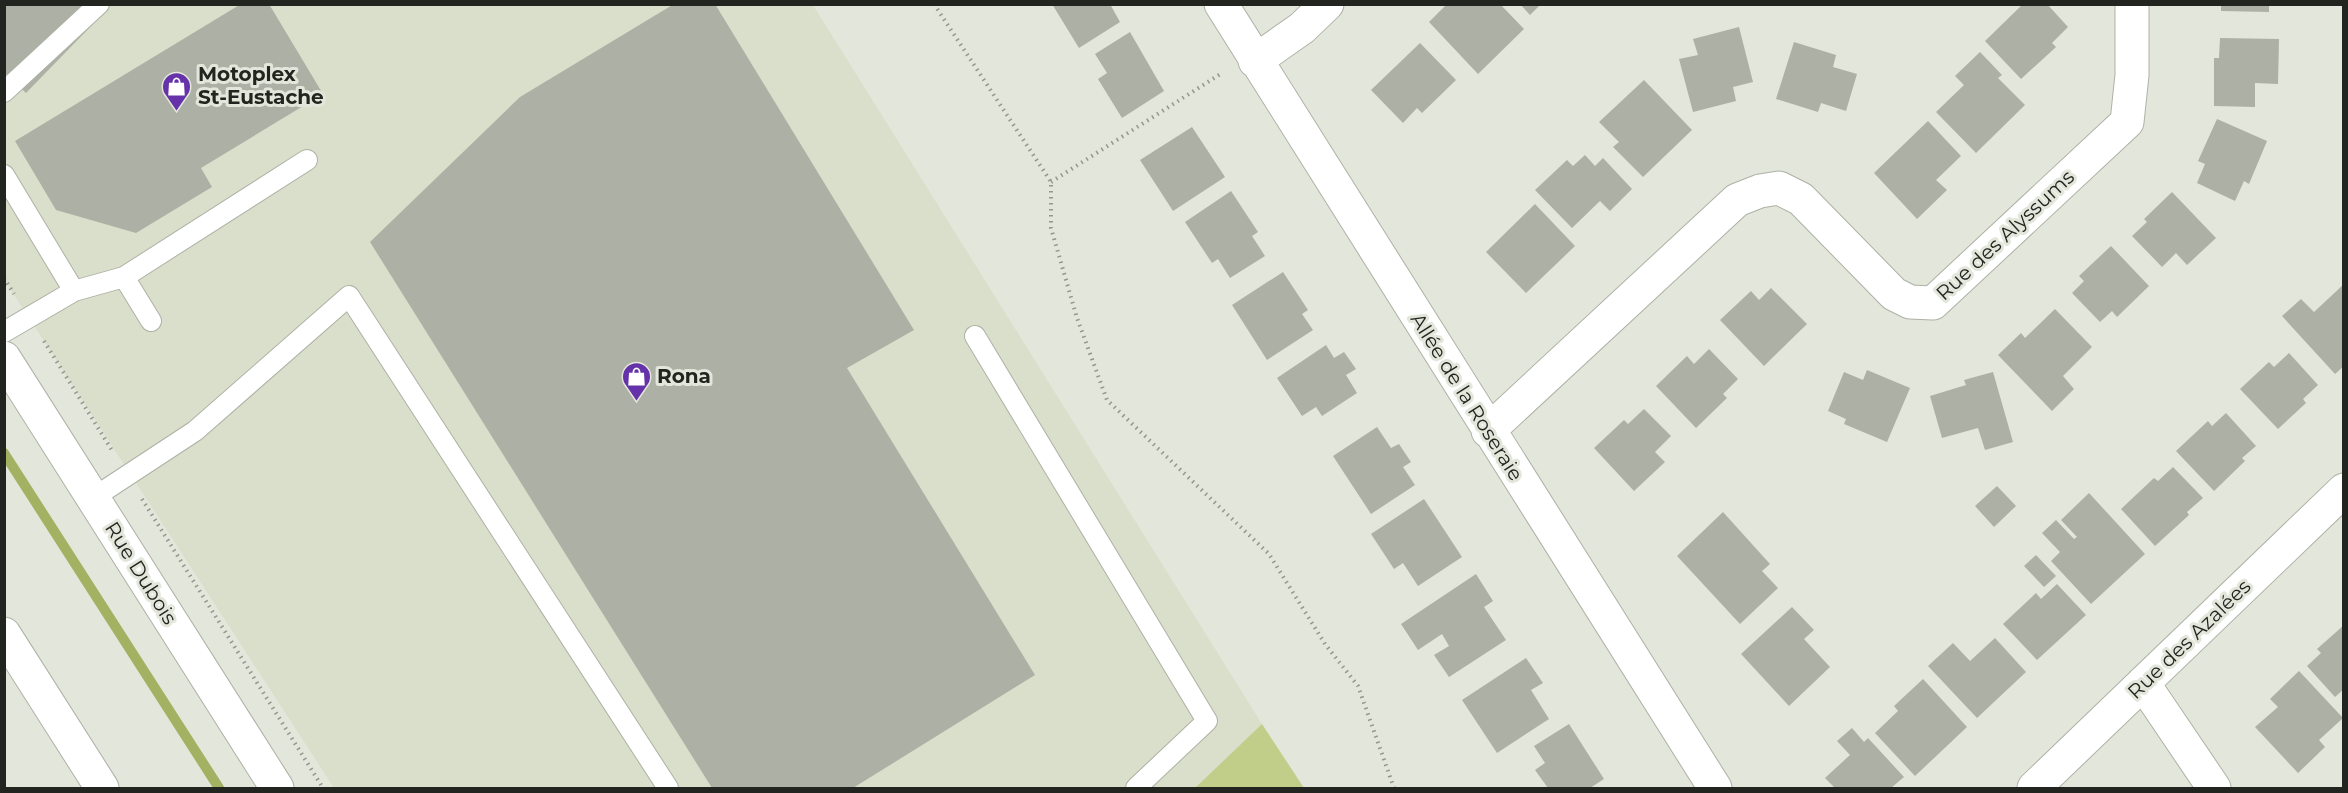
<svg xmlns="http://www.w3.org/2000/svg" width="2348" height="793" font-family="Montserrat,sans-serif">
<style>
.built{fill:#dadfcb}
.green{fill:#c0ce89}
.lines{fill:none;stroke-linecap:round;stroke-linejoin:round}
.stream{stroke:#a2b262;stroke-width:10}
.building{fill:#adb0a4}
.service-casing{stroke:#aeb1a5;stroke-width:22}
.minor-casing{stroke:#aeb1a5;stroke-width:35}
.tertiary-casing{stroke:#aeb1a5;stroke-width:35}
.motorway-casing{stroke:#aeb1a5;stroke-width:35}
.path{stroke:#94978e;stroke-width:4;stroke-dasharray:1.5 4.5;stroke-linecap:butt}
.service{stroke:#fff;stroke-width:20}
.minor{stroke:#fff;stroke-width:33}
.tertiary{stroke:#fff;stroke-width:33}
.motorway{stroke:#fff;stroke-width:33}
.labels{text-anchor:middle;stroke-width:6;stroke-linejoin:round;paint-order:stroke}
.poi-label{font-size:20px;font-weight:bold;fill:#22241f;stroke:#e3e6da;text-anchor:start}
.street-label{font-size:20px;fill:#22241f;stroke:#e3e6da}
</style>
<rect width="100%" height="100%" fill="#e3e6da"/>
<path class="built" d="M5,5H813L1262,724L1199,788H334L5,281Z"/>
<path class="green" d="M1262,724L1304,788H1195Z"/>
<g class="lines">
<path class="stream" d="M4,453L219,788"/>
</g>
<path class="building" d="M4,4H78L95,22L26,93L4,72Z
M241,4H269L323,94L201,168L212,187L136,233L56,210L15,141Z
M674,4H715L914,330L847,368L1035,675L853,788H712L370,242L520,97Z
M1052,4H1110L1120,22L1079,48Z
M1447,4H1500L1524,29L1478,74L1429,22Z
M1520,4H1541L1530,15Z
M2023,4H2047L2068,27L2052,43L2056,47L2021,79L1985,41Z
M2221,4H2269V12L2221,11Z
M1739,27L1753,82L1733,87L1736,101L1693,112L1679,59L1698,55L1693,39Z
M1130,32L1164,91L1122,118L1098,79L1107,73L1095,54Z
M2220,38L2279,39L2278,84L2255,83V107L2214,106V58H2219Z
M1794,42L1836,55L1833,67L1857,74L1846,111L1821,103L1818,112L1776,99Z
M1420,43L1456,80L1422,113L1417,108L1403,123L1371,90Z
M1980,52L2002,75L1998,78L2025,105L1976,153L1936,112L1964,85L1955,76Z
M1644,80L1692,130L1643,177L1613,147L1619,142L1599,122Z
M2217,119L2267,141L2249,184L2244,181L2235,201L2197,183L2205,164L2198,161Z
M1928,121L1961,156L1936,180L1947,190L1917,219L1874,173Z
M1192,127L1225,177L1173,211L1140,160Z
M1585,155L1595,166L1603,158L1632,189L1610,211L1600,201L1572,228L1535,190L1567,160L1573,166Z
M1231,191L1258,232L1252,236L1265,256L1230,278L1218,259L1212,263L1185,222Z
M2172,192L2216,238L2187,265L2176,253L2162,267L2132,236L2147,222L2144,219Z
M1535,204L1575,246L1526,293L1486,252Z
M2111,246L2149,286L2117,317L2112,311L2100,322L2072,293L2084,281L2079,276Z
M1283,272L1308,310L1302,314L1313,330L1267,360L1232,305Z
M2344,284V366L2335,374L2282,316L2301,299L2314,312Z
M1771,288L1807,324L1764,366L1720,320L1751,291L1759,300Z
M2055,309L2092,347L2063,376L2074,389L2052,411L1998,355L2021,333L2025,338Z
M1326,345L1334,358L1344,352L1356,369L1346,375L1357,393L1322,416L1316,407L1302,416L1277,378Z
M1709,349L1738,379L1723,394L1727,398L1696,428L1656,386L1687,356L1694,364Z
M2289,353L2318,385L2303,399L2306,403L2278,429L2240,389L2269,362L2274,367Z
M1867,370L1910,388L1887,442L1844,424L1846,419L1828,411L1844,372L1863,380Z
M1993,372L2013,442L1985,450L1978,428L1942,438L1930,396L1966,385L1964,380Z
M1644,409L1671,436L1655,452L1665,462L1634,491L1594,448L1624,420L1628,424Z
M2226,413L2256,446L2242,458L2245,461L2214,491L2176,451L2208,421L2212,426Z
M1377,427L1391,448L1399,444L1411,462L1403,467L1415,485L1371,514L1333,456Z
M2173,467L2203,498L2187,512L2189,515L2155,546L2121,509L2154,478L2158,481Z
M1997,486L2016,506L1994,527L1975,506Z
M2089,493L2145,554L2091,604L2051,561L2060,552L2042,533L2056,520L2074,539L2077,537L2061,520Z
M1424,499L1462,557L1418,586L1403,563L1394,569L1371,534Z
M1723,512L1770,564L1762,571L1778,588L1740,624L1677,556Z
M2036,555L2056,576L2044,587L2024,566Z
M1476,574L1493,601L1484,607L1506,640L1449,677L1434,655L1449,646L1442,634L1418,650L1401,624Z
M2057,584L2086,615L2037,660L2003,624L2036,593L2041,599Z
M1792,607L1814,630L1804,639L1830,667L1789,706L1741,654Z
M2344,625V689L2335,697L2307,666L2321,653L2317,649Z
M1995,638L2026,672L1977,718L1928,666L1953,643L1970,661Z
M1526,658L1543,683L1531,690L1549,719L1497,753L1462,700Z
M2299,671L2343,718L2319,740L2325,747L2298,773L2255,727L2278,707L2270,699Z
M1923,679L1967,727L1915,776L1875,733L1898,711L1894,706Z
M1569,724L1604,779L1590,788H1548L1535,770L1545,763L1534,746Z
M1852,728L1864,742L1868,738L1904,777L1891,788H1835L1825,778L1850,755L1837,741Z"/>
<g class="lines">
<defs>
<path id="service" d="M4,92L99,4
M4,175L74,291L4,332
M124,277L151,321
M74,291L124,277L307,160
M975,336L1207,721L1136,788
M93,498L195,431L349,296L668,788"/>
<path id="minor" d="M1221,4L1715,788
M1255,61L1302,28L1327,4
M1488,431L1737,200L1760,191L1779,188L1801,199L1894,294L1910,302L1933,303L2127,122L2132,75V4
M2143,683L2214,788
M2034,788L2344,490"/>
<path id="tertiary" d="M4,358L277,788"/>
<path id="motorway" d="M4,634L102,788"/>
</defs>
<use href="#service" class="service-casing"/>
<use href="#minor" class="minor-casing"/>
<use href="#tertiary" class="tertiary-casing"/>
<use href="#motorway" class="motorway-casing"/>
<path class="path" d="M934,4L1051,182V228L1077,318L1107,400L1269,554L1325,644L1358,686L1394,788
M1051,182L1222,73
M4,278L14,294
M44,341L113,452
M142,499L323,788"/>
<use href="#service" class="service"/>
<use href="#minor" class="minor"/>
<use href="#tertiary" class="tertiary"/>
<use href="#motorway" class="motorway"/>
</g>
<defs>
<symbol id="shop-pin" viewBox="-11 -11 22 30"><path d="M0 17L-7.5 6A9.5 9.5 0 1 1 7.5 6Z" fill="#6532aa" stroke="#e3e6da"/><path d="M-5-2.5h2.3a2.7 3.5 0 0 1 5.4 0H5L5.5 6h-11ZM-1.5-2.5h3a1.5 2.3 0 0 0-3 0Z" fill="#fff"/></symbol>
</defs>
<g fill-rule="evenodd">
<use href="#shop-pin" x="160" y="70" width="33" height="45"/>
<use href="#shop-pin" x="620" y="360" width="33" height="45"/>
</g>
<g class="labels">
<g class="poi-label">
<text x="198" y="81">Motoplex<tspan x="198" dy="23">St-Eustache</tspan></text>
<text x="657" y="383">Rona</text>
</g>
<g class="street-label">
<text transform="translate(2005 235) rotate(-43)" y="7">Rue des Alyssums</text>
<text transform="translate(1467 397) rotate(58)" y="7">Allée de la Roseraie</text>
<text transform="translate(141 573) rotate(58)" y="7">Rue Dubois</text>
<text transform="translate(2189 639) rotate(-44)" y="7">Rue des Azalées</text>
</g>
</g>
<rect width="2348" height="793" fill="none" stroke="#22241f" stroke-width="12"/>
</svg>
